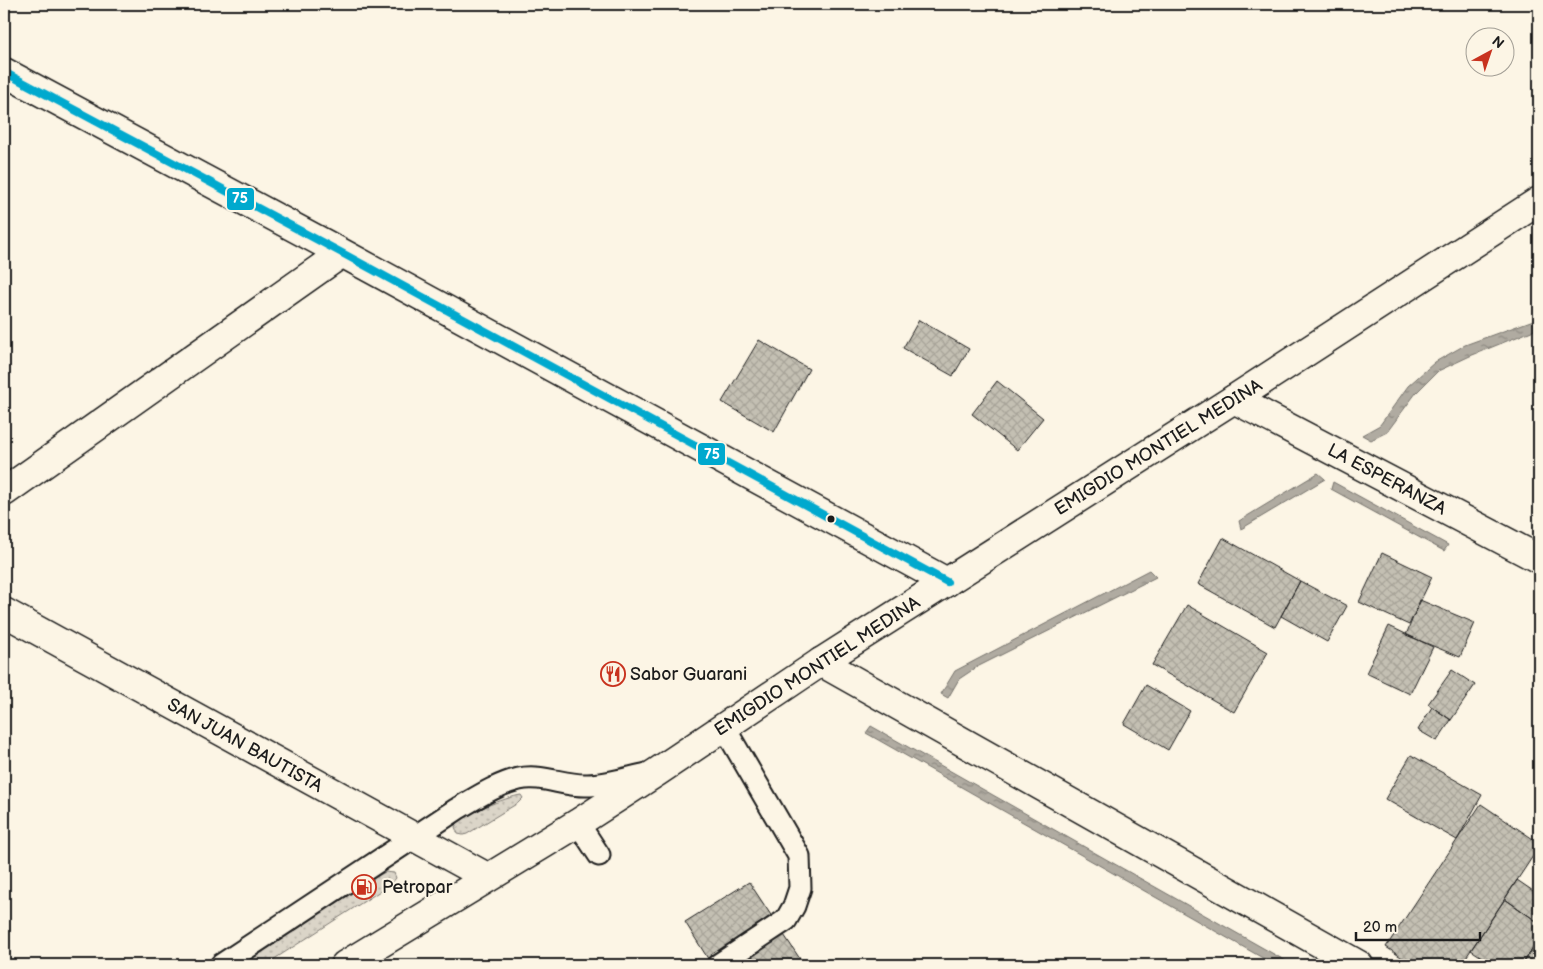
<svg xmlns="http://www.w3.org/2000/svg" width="1543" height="969" font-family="'Balsamiq Sans',sans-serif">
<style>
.grass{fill:url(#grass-dots);stroke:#7c7872}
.water{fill:url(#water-ripples);stroke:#75726c}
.building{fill:url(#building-cross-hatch);stroke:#1c1c1c}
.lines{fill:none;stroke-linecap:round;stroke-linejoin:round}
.service-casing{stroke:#1c1c1c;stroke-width:25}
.minor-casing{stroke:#1c1c1c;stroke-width:31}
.primary-casing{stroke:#1c1c1c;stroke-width:31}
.service{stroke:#fcf5e5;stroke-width:21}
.minor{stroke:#fcf5e5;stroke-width:28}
.primary{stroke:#fcf5e5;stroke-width:28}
.bus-1-casing{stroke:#fcf5e5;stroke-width:11}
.bus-1{stroke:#00a9ce;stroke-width:8}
.bus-dot{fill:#1c1c1c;stroke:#fcf5e5;stroke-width:2}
.labels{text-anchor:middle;stroke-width:4;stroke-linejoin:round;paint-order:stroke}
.street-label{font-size:18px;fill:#1c1c1c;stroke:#fcf5e5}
.poi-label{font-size:18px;fill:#1c1c1c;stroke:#fcf5e5;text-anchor:start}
.line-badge{stroke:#fcf5e5;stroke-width:2}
.badge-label{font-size:14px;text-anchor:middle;font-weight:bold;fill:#fff}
</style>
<defs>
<pattern id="grass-dots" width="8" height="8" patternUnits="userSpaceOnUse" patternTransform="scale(1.25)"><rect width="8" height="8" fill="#dbd5c8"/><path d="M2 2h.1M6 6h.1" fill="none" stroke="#bbb6ab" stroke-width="1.8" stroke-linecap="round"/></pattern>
<pattern id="water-ripples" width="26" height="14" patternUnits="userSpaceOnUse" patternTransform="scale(1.25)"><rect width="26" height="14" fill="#b0aba1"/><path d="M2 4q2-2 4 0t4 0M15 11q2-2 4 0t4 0" fill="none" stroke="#8e8a82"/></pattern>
<pattern id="building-cross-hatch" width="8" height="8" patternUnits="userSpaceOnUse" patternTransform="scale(1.25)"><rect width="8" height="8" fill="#c4c0b3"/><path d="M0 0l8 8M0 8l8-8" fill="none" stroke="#a8a499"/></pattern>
</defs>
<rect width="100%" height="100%" fill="#fcf5e5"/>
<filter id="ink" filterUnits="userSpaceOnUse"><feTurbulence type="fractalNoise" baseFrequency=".02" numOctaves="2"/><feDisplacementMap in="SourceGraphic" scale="10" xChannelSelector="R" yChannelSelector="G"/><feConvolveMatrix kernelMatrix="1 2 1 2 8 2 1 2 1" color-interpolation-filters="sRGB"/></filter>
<g filter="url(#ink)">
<path class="grass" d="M521,795L523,798L518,803L467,834L463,835L458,834L455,827C461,814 507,797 521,795Z
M385,872L394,873L396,878L391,884L265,965H240L378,876Z"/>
<path class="water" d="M1539,318V328L1470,356L1438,371L1416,393L1387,432L1371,440L1362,435L1380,425L1408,386L1435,362L1465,345Z
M1318,473L1325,479L1241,529L1239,521Z
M1333,482L1448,545L1444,551L1331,489Z
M1149,570L1156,577L977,667L959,679L948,698L941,694L955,671Z
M871,726L1293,965H1275L866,733Z"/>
<path class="building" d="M919,320L969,349L953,376L903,348Z
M759,340L809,369L774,432L722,402Z
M997,381L1043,418L1017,450L972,414Z
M1223,538L1300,581L1275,627L1198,584Z
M1382,553L1432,577L1409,625L1359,602Z
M1300,581L1347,606L1327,642L1281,616Z
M1420,600L1475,623L1460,657L1406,635Z
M1187,605L1268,652L1234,712L1152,665Z
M1389,626L1433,647L1410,694L1366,673Z
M1452,670L1475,685L1451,720L1428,704Z
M1146,685L1190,711L1168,750L1124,724Z
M1432,707L1451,720L1437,741L1418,730Z
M1411,755L1482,795L1457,840L1385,799Z
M1481,804L1539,843V847L1461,965H1413L1386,947Z
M1517,880L1539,895V923L1505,899Z
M749,882L804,965H712L685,922Z
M1505,899L1539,923V939L1522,965H1494L1471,950Z
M1536,944L1539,947V965H1522Z"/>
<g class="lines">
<defs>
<path id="service" d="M578,823L599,855
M221,965L457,809C476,798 497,784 519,779C542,774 564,786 587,785C607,785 628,778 647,774
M718,965L786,920L794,906L800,888L799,856L724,727"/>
<path id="minor" d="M4,72L342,253L947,582
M1234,399L1539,559
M4,492L342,253
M4,612L487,877
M821,662L1359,965"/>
<path id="primary" d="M345,965L578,823L657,772L821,662L1234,399L1539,201"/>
</defs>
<use href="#service" class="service-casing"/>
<use href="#minor" class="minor-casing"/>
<use href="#primary" class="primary-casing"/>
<use href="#service" class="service"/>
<use href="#minor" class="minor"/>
<use href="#primary" class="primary"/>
<defs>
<path id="bus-1" d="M4,72L342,253L947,582"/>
</defs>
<use href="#bus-1" class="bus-1-casing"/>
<use href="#bus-1" class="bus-1"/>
</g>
</g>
<defs>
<symbol id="restaurant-ring" viewBox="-11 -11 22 22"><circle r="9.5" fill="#fcf5e5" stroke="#c8321e" stroke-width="1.5"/><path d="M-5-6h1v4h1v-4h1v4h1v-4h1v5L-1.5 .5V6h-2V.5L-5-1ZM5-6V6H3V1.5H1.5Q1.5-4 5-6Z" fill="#c8321e"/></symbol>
<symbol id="fuel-ring" viewBox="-11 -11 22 22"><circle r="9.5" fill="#fcf5e5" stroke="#c8321e" stroke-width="1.5"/><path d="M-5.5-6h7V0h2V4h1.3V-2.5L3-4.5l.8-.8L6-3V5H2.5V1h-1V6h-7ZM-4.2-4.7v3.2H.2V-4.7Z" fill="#c8321e"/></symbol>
</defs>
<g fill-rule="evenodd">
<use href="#restaurant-ring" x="599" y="660" width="28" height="28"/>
<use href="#fuel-ring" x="350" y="873" width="28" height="28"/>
</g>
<circle class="bus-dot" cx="831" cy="519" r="4.5"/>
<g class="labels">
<g class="street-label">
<text transform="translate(1158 447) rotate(-32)" y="6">EMIGDIO MONTIEL MEDINA</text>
<text transform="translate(1387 479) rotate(28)" y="6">LA ESPERANZA</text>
<text transform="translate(817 666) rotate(-33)" y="6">EMIGDIO MONTIEL MEDINA</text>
<text transform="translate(245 745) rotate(29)" y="6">SAN JUAN BAUTISTA</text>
</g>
<g class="poi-label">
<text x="630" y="680">Sabor Guarani</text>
<text x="382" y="893">Petropar</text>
</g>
</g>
<g class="line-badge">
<rect x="226" y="187" width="29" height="24" rx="5" fill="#00a9ce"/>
<rect x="697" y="442" width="29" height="24" rx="5" fill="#00a9ce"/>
</g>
<g class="badge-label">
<text x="240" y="203">75</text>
<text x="712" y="459">75</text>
</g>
<rect width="1543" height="969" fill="none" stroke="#fcf5e5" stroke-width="20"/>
<rect x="10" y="10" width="1523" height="949" fill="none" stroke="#1c1c1c" stroke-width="2" filter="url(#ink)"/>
<g transform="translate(1490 52) rotate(40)"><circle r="24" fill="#fcf5e5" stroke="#a29e95"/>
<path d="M0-4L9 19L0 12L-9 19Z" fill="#c8321e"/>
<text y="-8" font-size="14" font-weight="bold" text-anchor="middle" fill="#1c1c1c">N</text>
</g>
<path d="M1356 932v8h124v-8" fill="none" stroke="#1c1c1c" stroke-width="2.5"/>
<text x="1363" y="932" font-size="15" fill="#1c1c1c" stroke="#fcf5e5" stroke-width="4" paint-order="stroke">20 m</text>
</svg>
